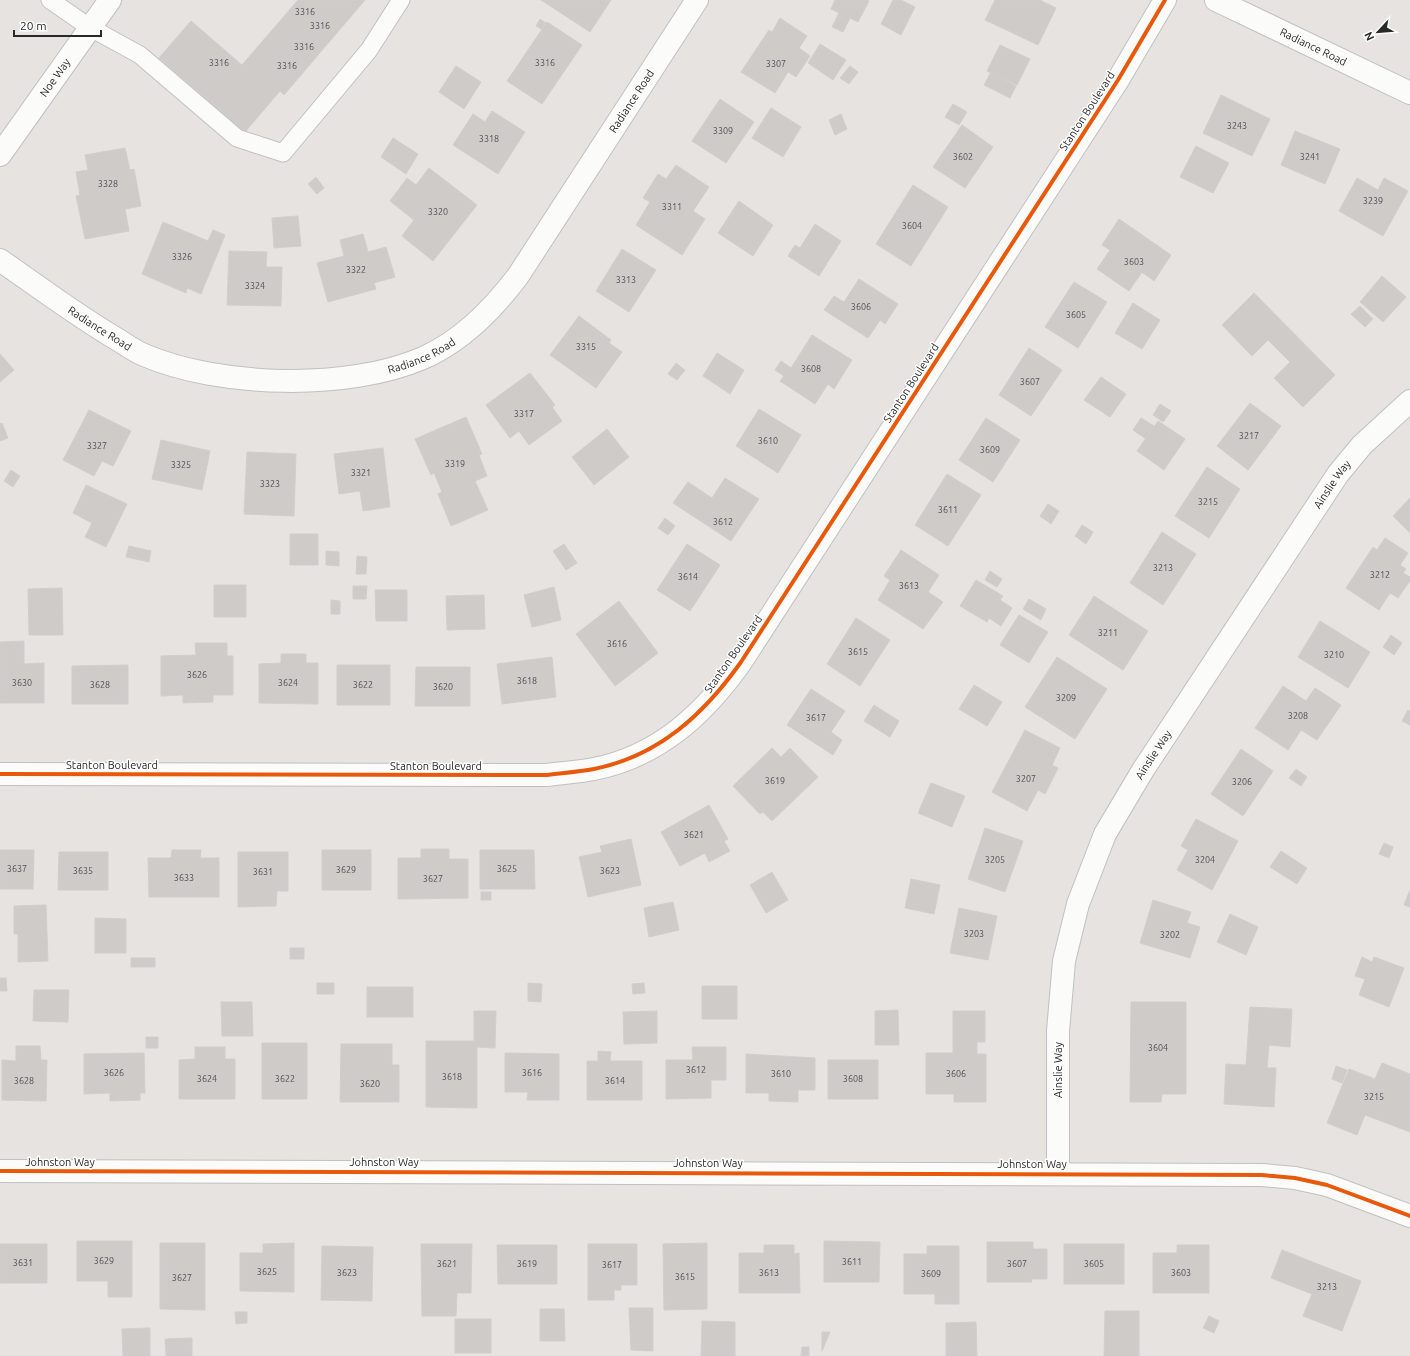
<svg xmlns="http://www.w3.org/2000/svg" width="1410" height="1356" font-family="Ubuntu,sans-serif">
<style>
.building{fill:#cecbc9;stroke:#d1cecc}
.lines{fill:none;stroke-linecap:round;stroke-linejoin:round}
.lane-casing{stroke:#c1c1c1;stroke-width:19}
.street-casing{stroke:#c1c1c1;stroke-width:24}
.lane{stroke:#fbfbfa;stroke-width:17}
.street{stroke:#fbfbfa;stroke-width:22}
.cycleway-casing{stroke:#fff;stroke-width:6}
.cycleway{stroke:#e8590c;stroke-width:4}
.labels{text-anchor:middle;stroke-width:3;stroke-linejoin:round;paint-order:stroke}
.number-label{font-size:9px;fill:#535252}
.street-label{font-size:11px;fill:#292929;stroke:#fff}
</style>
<rect width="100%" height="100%" fill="#e6e3e0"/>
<path class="building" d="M298,0H365L284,95L280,91L245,132L159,58L191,21L242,65Z
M541,0H611L590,32Z
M835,0H867L869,1L858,22L850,18L843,32L832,27L839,13L831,9Z
M893,0H901L915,7L901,35L881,24Z
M995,0H1040L1056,8L1038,45L985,20Z
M780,18L807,36L799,48L810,56L796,77L788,72L775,93L741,72L769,30L772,32Z
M540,19L546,23L541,29L536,26Z
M547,22L582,45L542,104L507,81Z
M820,44L846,60L833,80L808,63Z
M1000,45L1030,59L1017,85L987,71Z
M456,66L481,82L464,109L439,92Z
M850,66L858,72L849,84L840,78Z
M991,72L1016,86L1010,98L984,85Z
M1221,95L1270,119L1252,156L1203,133Z
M720,99L754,122L726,163L692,141Z
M953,104L967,112L959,125L945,117Z
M771,108L801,127L783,157L752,138Z
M492,111L525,132L498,174L453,145L473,114L485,122Z
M841,114L847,129L835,135L829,120Z
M962,125L993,147L965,188L933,167Z
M1295,131L1340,149L1325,184L1281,165Z
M393,138L418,154L406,174L381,157Z
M1196,146L1229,163L1213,193L1180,177Z
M125,148L130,170L134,169L141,206L125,209L129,231L85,239L76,196L80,195L76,172L88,170L85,155Z
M676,165L709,187L693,211L705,219L682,255L636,225L650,202L643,198L658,174L666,179Z
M429,168L477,205L433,261L402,236L414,220L390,201L407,178L416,185Z
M316,177L324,188L317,194L308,184Z
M1357,178L1378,190L1384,178L1408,191L1383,236L1339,211Z
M913,185L948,207L911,266L876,244Z
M739,201L773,225L753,256L718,233Z
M298,216L301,246L274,248L272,218Z
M1119,219L1171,255L1154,281L1142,272L1129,291L1097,269L1110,250L1102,245Z
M163,222L208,241L213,230L225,235L201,294L187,288L186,293L142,274Z
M815,224L841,241L819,276L788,256L795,245L800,248Z
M363,234L368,252L386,247L395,277L374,283L376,289L328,302L317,263L344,256L340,240Z
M622,249L656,270L629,312L596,291Z
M229,251L267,252L266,267H282L281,306L227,305Z
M1382,276L1406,297L1383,322L1360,302Z
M859,279L898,304L885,324L880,320L868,338L824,310L834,296L844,302Z
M1074,282L1107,302L1078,348L1045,327Z
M1254,293L1335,375L1303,407L1274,378L1290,362L1268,340L1252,356L1222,325Z
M1133,303L1160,320L1142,349L1115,333Z
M1360,306L1373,319L1365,327L1351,314Z
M579,316L611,340L609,343L622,352L596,388L550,355Z
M812,335L852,360L834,389L828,384L815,404L780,381L784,376L775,370L781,361L791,368Z
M1029,348L1062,370L1031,416L999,395Z
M717,353L744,370L730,394L703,376Z
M0,354L14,370L0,382Z
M676,363L685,370L677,380L668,374Z
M530,373L555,405L552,407L562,421L529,445L519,431L510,438L486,405Z
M1101,377L1126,394L1110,417L1084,400Z
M1250,403L1281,426L1248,470L1217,446Z
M1160,404L1171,411L1163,422L1153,415Z
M759,409L801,435L778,473L736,446Z
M89,410L131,431L113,466L102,461L94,476L63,460Z
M466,417L482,454L479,455L487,476L475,481L488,510L451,526L438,494L442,492L434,473L431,475L415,439Z
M986,418L1020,440L993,482L959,460Z
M1141,418L1154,426L1146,439L1133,430Z
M1158,421L1185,439L1164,470L1137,451Z
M2,423L8,438L0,441V424Z
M607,429L629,457L594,485L572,457Z
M161,440L210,451L202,490L152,479Z
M383,448L390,507L363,511L360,491L339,494L334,454Z
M247,452L296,454L294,516L244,514Z
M1207,467L1240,489L1209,538L1175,516Z
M11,470L20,476L13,487L4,481Z
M947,474L981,495L948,546L915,525Z
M725,478L759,499L731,541L673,503L688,482L712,498Z
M86,485L127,504L106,547L85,537L92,523L73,513Z
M1410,498V533L1393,516Z
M1048,504L1059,511L1051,524L1040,516Z
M665,518L675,526L668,535L658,528Z
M1082,525L1093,532L1086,544L1075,536Z
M1162,532L1196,554L1163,605L1130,583Z
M290,534H318V565H290Z
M1385,538L1408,553L1400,565L1406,569L1403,573L1410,577V581L1398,598L1390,593L1379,610L1346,588L1373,547L1377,550Z
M564,544L577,563L566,570L553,551Z
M687,544L720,565L690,611L657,590Z
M129,546L151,551L149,562L126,557Z
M901,550L939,575L928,592L943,602L923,629L878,600L890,580L884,576Z
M326,551L339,552V566L326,565Z
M357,556L367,557L366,574H356Z
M990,571L1002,579L997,587L985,580Z
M976,580L1003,596L1000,600L1012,608L1001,626L989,618L987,622L960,606Z
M214,585H246V617H214Z
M353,586H367L366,599H353Z
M554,587L561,620L532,627L524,595Z
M62,588L63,635H29L28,589Z
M375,590H407V621H376Z
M484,595L485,629L447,630L446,596Z
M1094,596L1148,631L1123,670L1069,635Z
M1029,599L1046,609L1041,620L1023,609Z
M331,600L340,601V614H331Z
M619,601L658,653L615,686L576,634Z
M1019,615L1048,632L1029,663L1000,645Z
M856,618L890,640L860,686L827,664Z
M1320,621L1370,652L1348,688L1298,657Z
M1391,635L1402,643L1394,655L1383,647Z
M24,641V664L44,663V703H0V642Z
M195,643H227V656H233V695H213V702L183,703V695L161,696V656L196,655Z
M281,654H306V663H318V704L259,703V664L281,663Z
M552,657L556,697L502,704L497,664Z
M1057,657L1107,689L1075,739L1025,707Z
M128,665V704H72V666Z
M337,665H390V705H337Z
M416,667H470V706H415Z
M974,685L1002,702L987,726L959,709Z
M1283,686L1306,701L1315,688L1341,705L1317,740L1301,730L1288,750L1255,728Z
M811,689L845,711L831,732L842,740L833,755L787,725Z
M874,705L899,721L890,737L864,721Z
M1408,710L1410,711V725L1402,721Z
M1025,730L1060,748L1052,765L1058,768L1045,794L1038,790L1027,811L992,792Z
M772,748L781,757L790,748L818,777L772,821L763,812L760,814L733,786Z
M1241,749L1273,771L1243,816L1211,794Z
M1296,769L1307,777L1301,786L1289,778Z
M931,783L965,796L952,827L918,813Z
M709,805L728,839L724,841L730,851L709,862L705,853L680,866L661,832Z
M1196,819L1238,841L1212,890L1177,870L1188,850L1181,846Z
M985,828L1023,841L1005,892L968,879Z
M631,839L641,885L588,897L579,857L602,852L600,846Z
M1384,843L1393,847L1389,858L1379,854Z
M421,849H449V859H468V898L398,899V858H421Z
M0,850H34L33,889H0Z
M172,850H201L200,858H219V897H149L148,858H171Z
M322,850H371V890H322Z
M480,850H534L535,889H480Z
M1281,851L1307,868L1297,884L1270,867Z
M59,852H108V890H58Z
M238,852H288V891H277L276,906L238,907Z
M772,872L788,900L766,913L750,885Z
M911,879L940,885L934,914L905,908Z
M1410,890V907L1404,905Z
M481,892H491V900H481Z
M1153,900L1191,912L1187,923L1200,927L1190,958L1140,943Z
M673,902L679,930L649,937L644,908Z
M46,905L48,961L18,962V934H14V906Z
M959,908L997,916L988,960L950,953Z
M1230,914L1258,927L1246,955L1217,942Z
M95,918L126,919V953H95Z
M290,948H304V959H290Z
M1362,957L1372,962L1374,957L1404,968L1389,1007L1359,995L1365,979L1355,976Z
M131,958H155V967H131Z
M0,978H6L7,991H0Z
M317,983H334V994H317Z
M528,983L542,984L541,1002L528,1001Z
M644,983L645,993L633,994L632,984Z
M702,986H737V1019H702Z
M367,987H413V1017H367Z
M34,990H69L68,1022L33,1021Z
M221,1002H252L253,1036H222Z
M1131,1002H1186V1094H1162L1161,1102H1130Z
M1250,1007L1292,1009L1290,1047L1269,1045L1267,1068H1276L1274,1107L1224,1104L1226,1064L1246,1065Z
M898,1010L899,1045H875V1011Z
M474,1011H496L495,1048L477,1047V1108L426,1107V1041H474Z
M657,1011V1043L624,1044L623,1012Z
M953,1011H985V1042H977V1054H986V1102H954V1094H926V1053H953Z
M146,1037H158V1048H146Z
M262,1043H307V1099H262Z
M341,1044H392V1065H399V1102H340Z
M16,1046H40L41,1060H47L46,1101L2,1100V1060L16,1061Z
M195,1047H225V1059H235V1099H179V1060L195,1059Z
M692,1047H726V1080H711V1098L666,1099V1060H693Z
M598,1051L611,1052L610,1061H642V1100H587V1061H598Z
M144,1053L145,1093H140V1100L110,1101V1093L84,1094V1054Z
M505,1053L559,1054V1100H527L528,1092H505Z
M746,1054L815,1058V1090H798V1102L769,1101V1093H746Z
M828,1060H878V1099H828Z
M1382,1063L1410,1074V1132L1365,1115L1357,1135L1327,1123L1349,1069L1375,1079Z
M1336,1066L1347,1070L1342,1083L1332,1079Z
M77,1241H132V1297H108V1281H77Z
M824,1241L880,1242L879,1282H824Z
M987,1242H1033V1249H1047V1279H1031L1032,1282H987Z
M160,1243H205V1310L160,1309Z
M294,1243V1292L240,1291V1253H263V1244Z
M707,1243V1309L664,1310L663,1244Z
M0,1244H47V1283H0Z
M421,1244H472L471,1293H457L456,1316H422Z
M588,1244H637V1285H621V1290H614V1300H588Z
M1064,1244H1124V1284H1064Z
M497,1245H557V1284H498Z
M764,1245H794V1254L799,1253L800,1293H739V1253H764Z
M1177,1245H1209V1293H1153V1253H1177Z
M322,1246L373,1247L372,1301L321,1300Z
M927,1246H959V1304H935V1294H904V1254H927Z
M1282,1250L1361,1281L1342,1331L1303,1316L1312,1294L1271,1278Z
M629,1308H653V1351L631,1350Z
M540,1309H564L565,1341H540Z
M1105,1311H1139V1356H1104Z
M235,1312H247V1323L236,1324Z
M1209,1316L1219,1321L1214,1333L1203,1328Z
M455,1319H491V1353H455Z
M702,1321L735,1322V1356H701Z
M976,1322L977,1356H946V1323Z
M150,1328V1356H123L122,1329Z
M822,1332H830L822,1351Z
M192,1338V1356H166L165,1339Z
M802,1347H809V1356H801Z"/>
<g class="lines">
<defs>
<path id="lane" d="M50,0L89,27L140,55L237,138L283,153L369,50L401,0"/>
<g id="street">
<path id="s1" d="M1216,0L1410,93"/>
<path id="s2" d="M0,155L110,0"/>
<path id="s3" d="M0,260C36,285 72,312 110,335C121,341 132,350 144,355C219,387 347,391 423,358C462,341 493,309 518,276L697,0"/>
<path d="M0,774L546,775C562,773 578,772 594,769C659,756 704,714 741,662L1118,80L1165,0"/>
<path d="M0,1171L1262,1175L1295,1178L1327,1185L1410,1216"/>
<path id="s4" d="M1058,1173V1031L1064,961L1078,904L1105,834L1143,770L1338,474L1362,445L1410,401"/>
</g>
</defs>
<use href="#lane" class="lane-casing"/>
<use href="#street" class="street-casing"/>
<use href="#lane" class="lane"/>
<use href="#street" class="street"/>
<defs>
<path id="cycleway" d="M0,774L546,775C562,773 578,772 594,769C659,756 704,714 741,662L1118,80L1165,0
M0,1171L1262,1175L1295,1178L1327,1185L1410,1216"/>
</defs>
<use href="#cycleway" class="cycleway-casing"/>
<use href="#cycleway" class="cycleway"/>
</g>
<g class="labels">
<g class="number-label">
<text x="305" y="15">3316</text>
<text x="320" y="29">3316</text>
<text x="304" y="50">3316</text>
<text x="219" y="66">3316</text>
<text x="545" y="66">3316</text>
<text x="776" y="67">3307</text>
<text x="287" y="69">3316</text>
<text x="1237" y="129">3243</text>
<text x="723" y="134">3309</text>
<text x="489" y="142">3318</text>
<text x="963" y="160">3602</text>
<text x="1310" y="160">3241</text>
<text x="108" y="187">3328</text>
<text x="1373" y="204">3239</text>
<text x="672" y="210">3311</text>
<text x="438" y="215">3320</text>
<text x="912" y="229">3604</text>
<text x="182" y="260">3326</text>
<text x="1134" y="265">3603</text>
<text x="356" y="273">3322</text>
<text x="626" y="283">3313</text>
<text x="255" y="289">3324</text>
<text x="861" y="310">3606</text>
<text x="1076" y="318">3605</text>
<text x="586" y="350">3315</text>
<text x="811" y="372">3608</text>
<text x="1030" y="385">3607</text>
<text x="524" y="417">3317</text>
<text x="1249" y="439">3217</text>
<text x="768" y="444">3610</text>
<text x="97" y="449">3327</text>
<text x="990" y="453">3609</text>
<text x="455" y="467">3319</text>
<text x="181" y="468">3325</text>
<text x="361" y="476">3321</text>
<text x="270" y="487">3323</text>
<text x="1208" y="505">3215</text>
<text x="948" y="513">3611</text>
<text x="723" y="525">3612</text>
<text x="1163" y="571">3213</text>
<text x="1380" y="578">3212</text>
<text x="688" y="580">3614</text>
<text x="909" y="589">3613</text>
<text x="1108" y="636">3211</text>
<text x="617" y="647">3616</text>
<text x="858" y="655">3615</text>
<text x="1334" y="658">3210</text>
<text x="197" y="678">3626</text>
<text x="527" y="684">3618</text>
<text x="22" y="686">3630</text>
<text x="288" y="686">3624</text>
<text x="100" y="688">3628</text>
<text x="363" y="688">3622</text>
<text x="443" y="690">3620</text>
<text x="1066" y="701">3209</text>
<text x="1298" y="719">3208</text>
<text x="816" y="721">3617</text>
<text x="1026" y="782">3207</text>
<text x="775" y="784">3619</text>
<text x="1242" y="785">3206</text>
<text x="694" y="838">3621</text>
<text x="995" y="863">3205</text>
<text x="1205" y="863">3204</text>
<text x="17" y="872">3637</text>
<text x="507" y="872">3625</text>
<text x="346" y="873">3629</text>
<text x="83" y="874">3635</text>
<text x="610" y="874">3623</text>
<text x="263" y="875">3631</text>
<text x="184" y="881">3633</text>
<text x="433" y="882">3627</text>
<text x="974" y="937">3203</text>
<text x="1170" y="938">3202</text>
<text x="1158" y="1051">3604</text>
<text x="696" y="1073">3612</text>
<text x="114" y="1076">3626</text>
<text x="532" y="1076">3616</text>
<text x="781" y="1077">3610</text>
<text x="956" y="1077">3606</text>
<text x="452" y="1080">3618</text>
<text x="207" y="1082">3624</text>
<text x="285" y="1082">3622</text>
<text x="853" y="1082">3608</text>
<text x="24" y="1084">3628</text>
<text x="615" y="1084">3614</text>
<text x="370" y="1087">3620</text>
<text x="1374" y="1100">3215</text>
<text x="104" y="1264">3629</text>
<text x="852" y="1265">3611</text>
<text x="23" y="1266">3631</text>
<text x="447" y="1267">3621</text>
<text x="527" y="1267">3619</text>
<text x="1017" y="1267">3607</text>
<text x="1094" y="1267">3605</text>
<text x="612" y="1268">3617</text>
<text x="267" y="1275">3625</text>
<text x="347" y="1276">3623</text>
<text x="769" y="1276">3613</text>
<text x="1181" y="1276">3603</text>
<text x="931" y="1277">3609</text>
<text x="685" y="1280">3615</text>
<text x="182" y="1281">3627</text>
<text x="1327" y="1290">3213</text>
</g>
<g class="street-label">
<text dy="4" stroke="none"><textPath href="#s1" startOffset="108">Radiance Road</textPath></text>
<text dy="4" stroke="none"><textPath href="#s2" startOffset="95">Noe Way</textPath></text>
<text dy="4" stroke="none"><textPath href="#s3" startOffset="793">Radiance Road</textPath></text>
<text transform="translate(1087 111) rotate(-57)" y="4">Stanton Boulevard</text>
<text dy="4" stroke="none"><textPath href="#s3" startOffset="121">Radiance Road</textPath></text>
<text dy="4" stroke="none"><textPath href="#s3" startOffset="457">Radiance Road</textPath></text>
<text transform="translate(911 383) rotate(-57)" y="4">Stanton Boulevard</text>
<text dy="4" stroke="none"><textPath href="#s4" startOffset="763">Ainslie Way</textPath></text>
<text transform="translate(733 654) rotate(-55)" y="4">Stanton Boulevard</text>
<text dy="4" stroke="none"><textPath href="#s4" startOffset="439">Ainslie Way</textPath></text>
<text x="112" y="769">Stanton Boulevard</text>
<text x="436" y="770">Stanton Boulevard</text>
<text transform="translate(1058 1070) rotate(-90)" y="4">Ainslie Way</text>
<text x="60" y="1166">Johnston Way</text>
<text x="384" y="1166">Johnston Way</text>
<text x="708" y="1167">Johnston Way</text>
<text x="1032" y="1168">Johnston Way</text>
</g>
</g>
<g transform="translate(1378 32) rotate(244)" stroke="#ffffff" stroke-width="3" paint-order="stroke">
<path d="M0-3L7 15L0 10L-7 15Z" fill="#292929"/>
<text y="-6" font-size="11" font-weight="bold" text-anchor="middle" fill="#292929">N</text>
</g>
<path d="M14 30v6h87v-6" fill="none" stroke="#292929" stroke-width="2"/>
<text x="20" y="30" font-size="12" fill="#292929" stroke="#ffffff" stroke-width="3" paint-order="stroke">20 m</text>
</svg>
